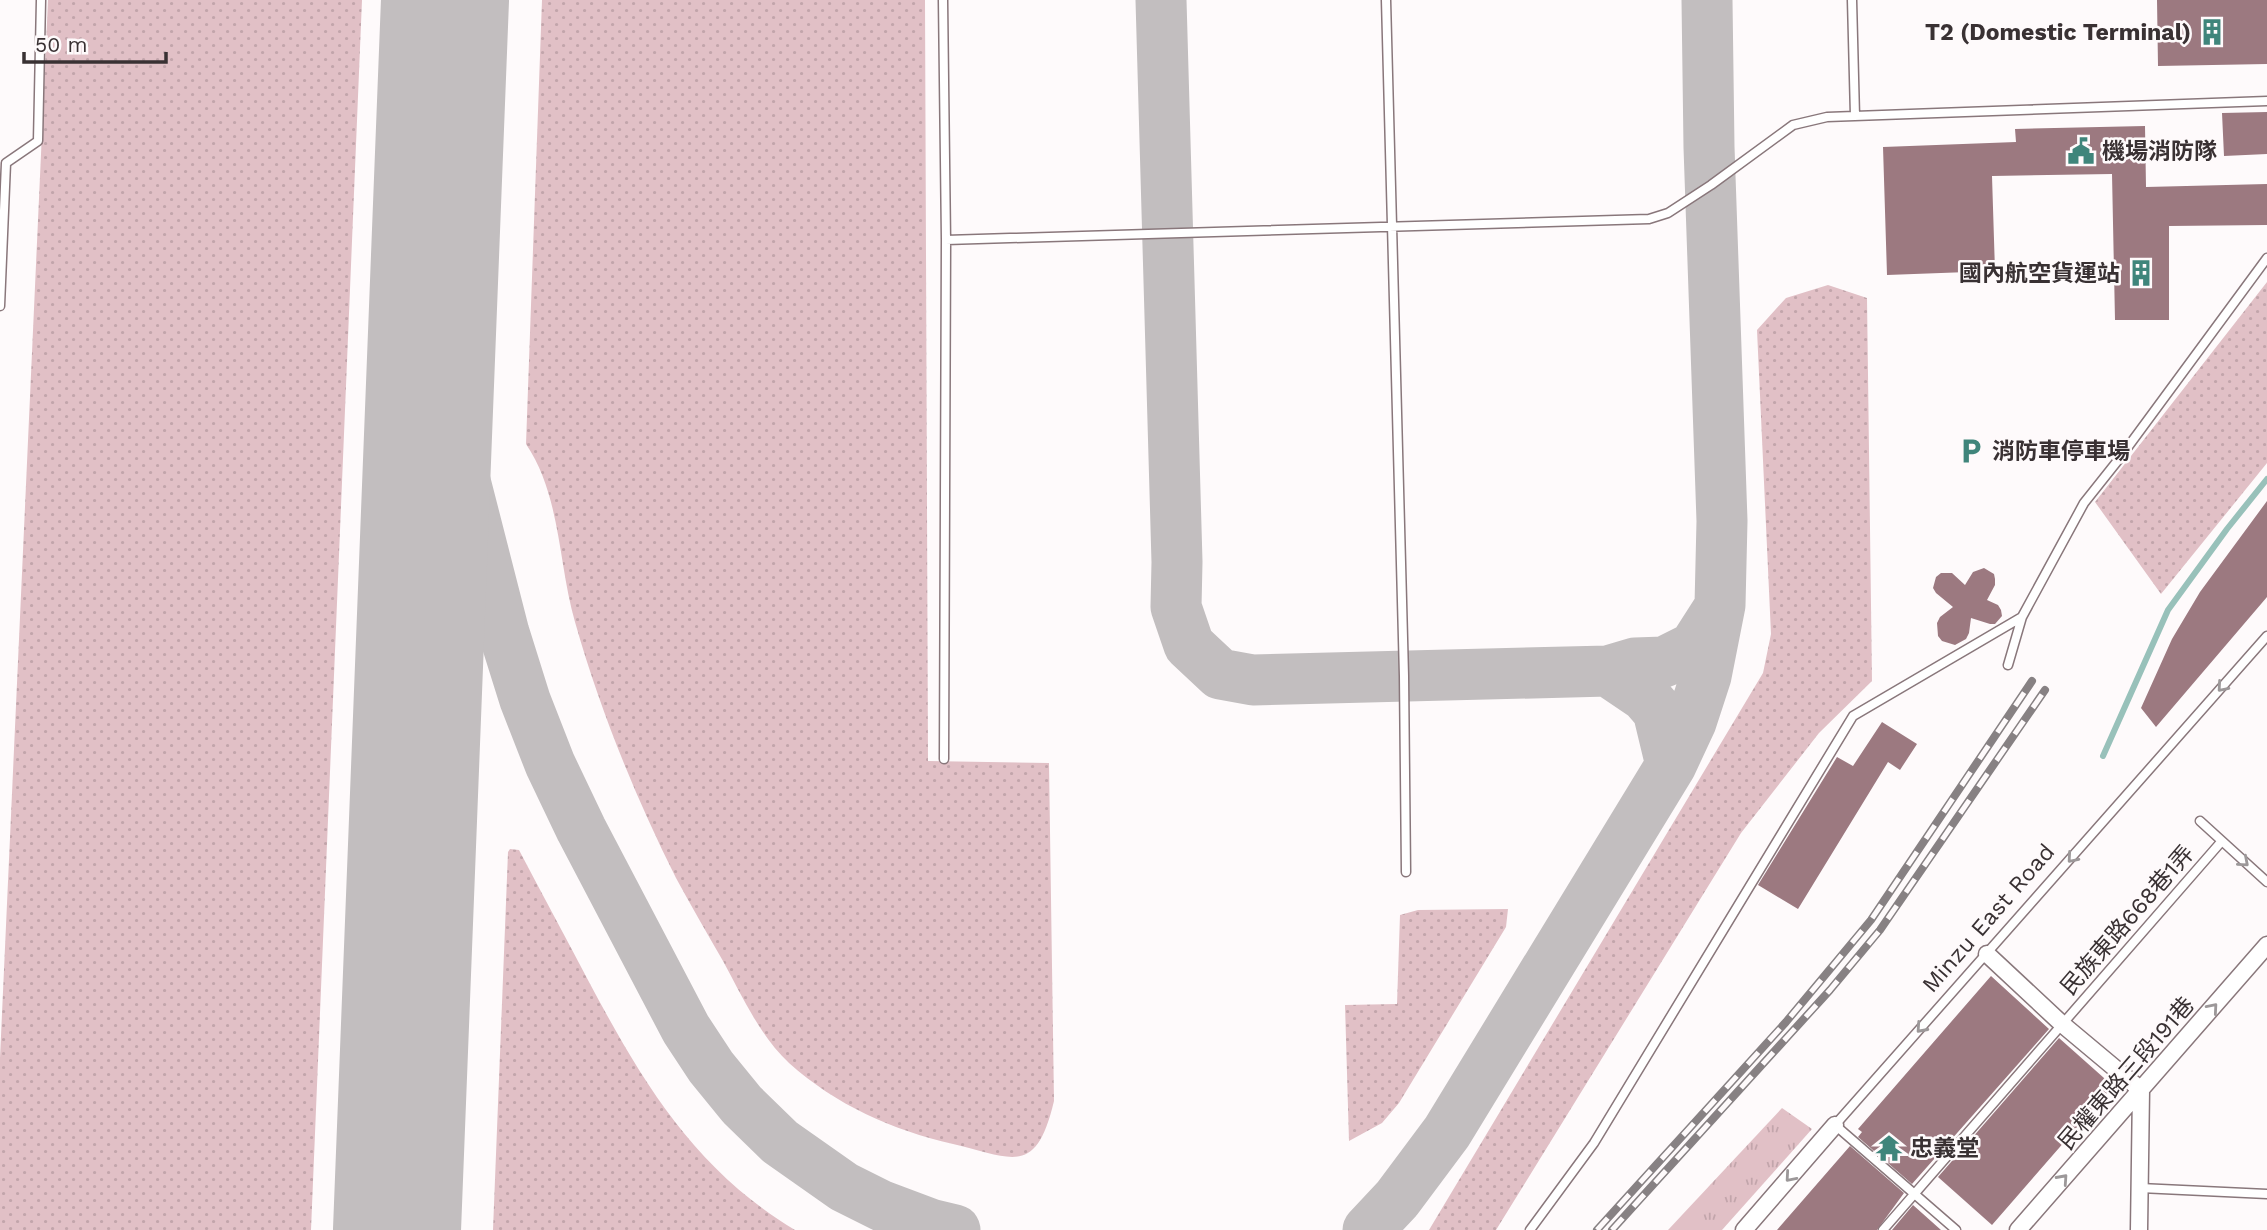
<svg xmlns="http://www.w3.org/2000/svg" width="2267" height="1230" font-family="'Work Sans','Noto Sans TC',sans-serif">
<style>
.grass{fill:url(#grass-dots)}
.park{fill:url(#park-tufts)}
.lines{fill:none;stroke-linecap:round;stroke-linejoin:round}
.stream{stroke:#98c1ba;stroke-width:6}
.taxiway{stroke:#c2bebf;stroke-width:51}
.runway{stroke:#c2bebf;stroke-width:128}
.building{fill:#9c7980}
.lane-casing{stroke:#89777b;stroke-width:11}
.street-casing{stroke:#89777b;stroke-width:19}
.lane{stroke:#fff;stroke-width:8}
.street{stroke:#fff;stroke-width:16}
.rail-casing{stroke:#878183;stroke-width:8}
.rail{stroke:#fefafb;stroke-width:5;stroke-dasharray:16;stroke-linecap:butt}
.oneway{stroke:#9c9899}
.labels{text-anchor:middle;stroke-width:5;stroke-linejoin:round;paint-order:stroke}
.poi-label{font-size:23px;font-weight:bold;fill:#393133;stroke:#fefafb;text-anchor:start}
.street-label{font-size:23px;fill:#393133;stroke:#fefafb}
</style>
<defs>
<pattern id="grass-dots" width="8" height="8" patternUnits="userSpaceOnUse" patternTransform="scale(1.75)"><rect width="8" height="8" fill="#e1c0c6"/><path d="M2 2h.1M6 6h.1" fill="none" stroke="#c2a5ab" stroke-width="1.8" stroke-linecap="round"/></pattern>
<pattern id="park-tufts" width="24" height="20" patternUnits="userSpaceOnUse" patternTransform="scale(1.75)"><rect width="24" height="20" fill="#e1c0c6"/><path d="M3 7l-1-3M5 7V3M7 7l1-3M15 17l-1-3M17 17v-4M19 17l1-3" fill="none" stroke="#c2a5ab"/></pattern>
</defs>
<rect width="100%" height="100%" fill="#fefafb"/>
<path class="grass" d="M48,0H362L311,1230H0V1058Z
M542,0H925L928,761L1049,763L1054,1101C1036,1177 1013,1158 953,1144C892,1130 836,1105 789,1063C760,1036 742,996 723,961C707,933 691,906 676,878C635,796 600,710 575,622C558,563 561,496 526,444Z
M2267,282V463L2161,594L2095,502Z
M1828,285L1867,298L1872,681L1819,733L1741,833L1496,1230H1429L1763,673L1771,634L1757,330L1786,298Z
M510,849L519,850C542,894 566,938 589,982C643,1083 694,1169 795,1230H493L508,852Z
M1508,909L1506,927L1399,1103L1382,1123L1349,1141L1345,1005L1397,1004L1400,915L1418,910Z"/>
<path class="park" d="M1782,1108L1812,1129L1722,1230H1668Z"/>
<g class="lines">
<path class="stream" d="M2103,756L2168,610L2227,529L2267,479"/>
<path class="taxiway" d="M449,0L438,179L454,411L463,473L504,633L525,700L550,764L581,829L686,1029L711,1067L742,1105L780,1142L844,1187L882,1206L930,1224L955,1230
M1161,0L1177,562L1176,607L1189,645L1220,674L1253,680L1608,671L1635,663L1664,662L1694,647L1719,608
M1608,671L1645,696L1658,711L1671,765
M1368,1230L1397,1199L1447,1132L1671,765L1691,722L1706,676L1720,605L1722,521L1709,147L1707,0"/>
<path class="runway" d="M397,1230L445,0"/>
</g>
<path class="building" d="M2157,0H2267V64L2158,66Z
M2267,112V154L2224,156L2222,113Z
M2145,126L2146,187L2267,184V225L2169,226V320H2115L2112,174L1992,176L1995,271L1887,275L1883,147L2016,142L2015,129Z
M2267,501V597L2156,727L2141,708L2172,639L2200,592Z
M1984,568L1994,574L1995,579V585L1987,600L1998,605L2001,610L2002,616L1995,624H1990L1971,618L1969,633L1966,639L1955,645L1942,641L1938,636L1937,623L1940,617L1953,607L1936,593L1933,588L1936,577L1941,573H1952L1965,585L1973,572Z
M1882,722L1917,744L1900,770L1888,762L1798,909L1758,885L1837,757L1853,766Z
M1991,976L2049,1029L1912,1184L1858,1137L1862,1132L1858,1129Z
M2059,1038L2113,1086L1992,1225L1938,1177Z
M1850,1146L1904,1193L1877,1230H1777Z
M1913,1205L1941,1230H1892Z"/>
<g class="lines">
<defs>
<path id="lane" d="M943,0L946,240L944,759
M1386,0L1404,676L1406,872
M1852,0L1855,116
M946,240L1649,219L1668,213L1711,185L1793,125L1827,117L2267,101
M0,306L6,163L38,141L41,0
M2008,665L2022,617
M2200,821L2267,882
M2140,1188L2267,1194
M1530,1230L1594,1143L1853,716L2022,617L2084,503L2119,459L2267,258
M1883,1230L2221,842
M1956,1230L1835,1125L2267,636"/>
<path id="street" d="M1987,954L2062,1024L2141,1090L2139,1230
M1744,1230L1835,1125
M2018,1230L2267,945"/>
</defs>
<use href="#lane" class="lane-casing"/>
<use href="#street" class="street-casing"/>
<use href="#lane" class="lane"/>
<use href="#street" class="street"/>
<defs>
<path id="rail" d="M1597,1230L1786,1022L1871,920L2032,681
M1612,1230L1830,990L1880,930L2045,690"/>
</defs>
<use href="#rail" class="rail-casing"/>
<use href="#rail" class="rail"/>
</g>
<defs><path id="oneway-chevron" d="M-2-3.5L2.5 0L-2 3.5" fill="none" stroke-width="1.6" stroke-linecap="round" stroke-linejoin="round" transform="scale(1.75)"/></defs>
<g class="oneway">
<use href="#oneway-chevron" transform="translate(2222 687) rotate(131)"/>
<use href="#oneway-chevron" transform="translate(2072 858) rotate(131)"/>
<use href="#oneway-chevron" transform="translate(2244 862) rotate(41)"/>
<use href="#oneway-chevron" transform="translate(2213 1008) rotate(-49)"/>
<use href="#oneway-chevron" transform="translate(1921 1028) rotate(132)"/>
<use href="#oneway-chevron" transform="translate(1790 1177) rotate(131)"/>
<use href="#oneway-chevron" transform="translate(2063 1179) rotate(-48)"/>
</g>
<defs>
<symbol id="building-bare" viewBox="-9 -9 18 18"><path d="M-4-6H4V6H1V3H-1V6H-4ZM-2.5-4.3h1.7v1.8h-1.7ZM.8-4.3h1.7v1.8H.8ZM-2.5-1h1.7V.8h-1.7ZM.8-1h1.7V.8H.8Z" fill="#3f857b" stroke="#fefafb" stroke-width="2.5" paint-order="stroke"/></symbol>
<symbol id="civic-bare" viewBox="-9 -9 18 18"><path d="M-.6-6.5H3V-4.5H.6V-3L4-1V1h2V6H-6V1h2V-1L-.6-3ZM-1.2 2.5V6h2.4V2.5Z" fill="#3f857b" stroke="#fefafb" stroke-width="2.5" paint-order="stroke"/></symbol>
<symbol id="parking-bare" viewBox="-9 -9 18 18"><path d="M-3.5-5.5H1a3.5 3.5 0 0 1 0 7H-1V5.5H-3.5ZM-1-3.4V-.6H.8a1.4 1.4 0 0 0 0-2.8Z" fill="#3f857b" stroke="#fefafb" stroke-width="2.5" paint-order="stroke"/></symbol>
<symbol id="temple-bare" viewBox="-9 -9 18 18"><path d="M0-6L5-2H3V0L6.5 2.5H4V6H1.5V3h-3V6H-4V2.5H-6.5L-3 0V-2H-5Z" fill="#3f857b" stroke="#fefafb" stroke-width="2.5" paint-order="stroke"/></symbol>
</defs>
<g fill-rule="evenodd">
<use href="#building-bare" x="2193" y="13" width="38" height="38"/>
<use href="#civic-bare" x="2062" y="132" width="38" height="38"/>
<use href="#building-bare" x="2122" y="254" width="38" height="38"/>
<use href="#parking-bare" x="1952" y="432" width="38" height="38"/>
<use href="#temple-bare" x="1870" y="1129" width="38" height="38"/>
</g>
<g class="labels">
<g class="poi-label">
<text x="2191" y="40" text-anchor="end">T2 (Domestic Terminal)</text>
<text x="2102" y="159">機場消防隊</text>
<text x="2120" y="281" text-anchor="end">國內航空貨運站</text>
<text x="1992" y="459">消防車停車場</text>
<text x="1910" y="1156">忠義堂</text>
</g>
<g class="street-label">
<text transform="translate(1988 918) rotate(-49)" y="8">Minzu East Road</text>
<text transform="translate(2127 920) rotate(-49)" y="8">民族東路668巷1弄</text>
<text transform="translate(2126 1073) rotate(-49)" y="8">民權東路三段191巷</text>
</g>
</g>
<path d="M24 52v10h142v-10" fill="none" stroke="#393133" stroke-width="3.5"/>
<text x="35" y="52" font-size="21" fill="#393133" stroke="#fefafb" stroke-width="5" paint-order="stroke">50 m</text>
</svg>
